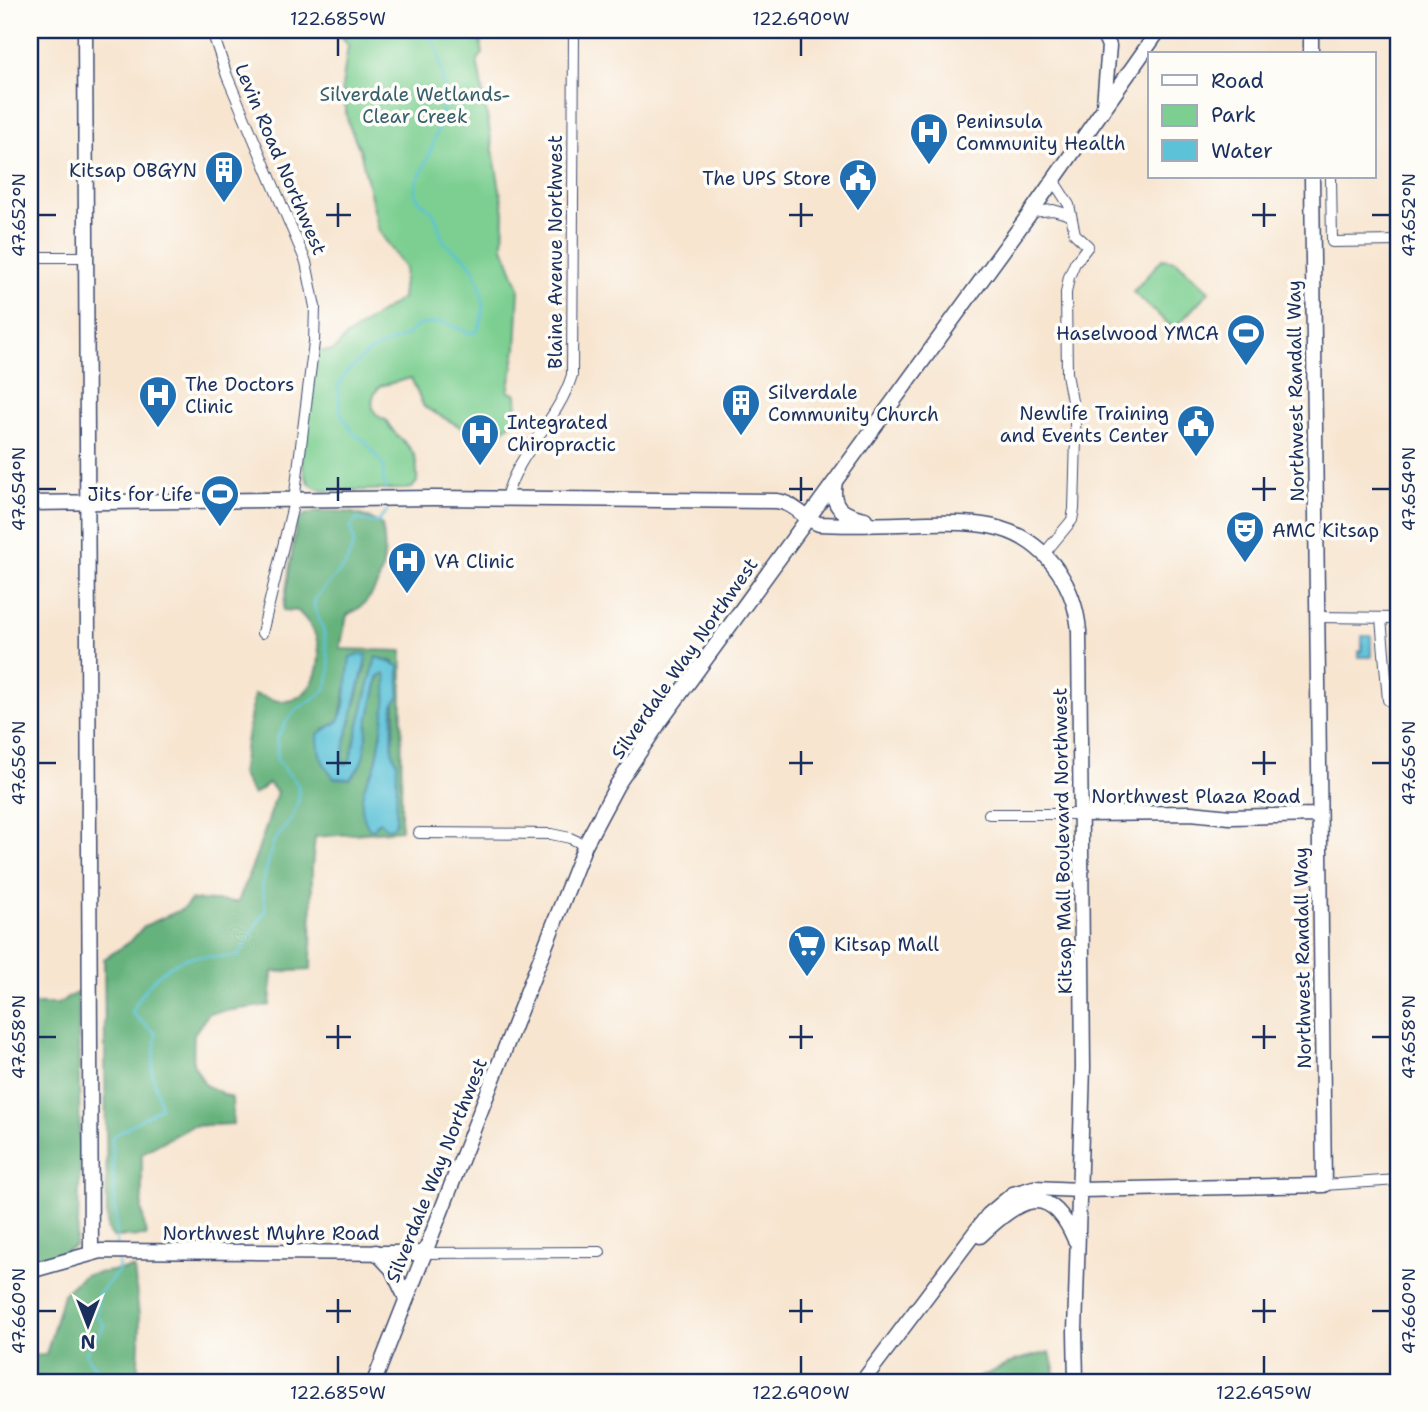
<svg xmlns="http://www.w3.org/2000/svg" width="1428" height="1412" font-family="'Shantell Sans',sans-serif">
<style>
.green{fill:#7ccf91;stroke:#4c7f78;stroke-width:2}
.forest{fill:#65b27b;stroke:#40706c;stroke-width:2;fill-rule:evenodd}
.water{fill:#5bc2d8;stroke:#3b789b;stroke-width:2}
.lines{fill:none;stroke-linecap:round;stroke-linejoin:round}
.stream{stroke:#5bc2d8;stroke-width:2.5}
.street-casing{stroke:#3c4a6f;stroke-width:12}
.secondary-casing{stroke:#3c4a6f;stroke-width:17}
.highway-casing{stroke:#3c4a6f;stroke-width:20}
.street{stroke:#fff;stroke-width:10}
.secondary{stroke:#fff;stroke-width:14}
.highway{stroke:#fff;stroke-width:18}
.ticks{fill:none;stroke:#1b2f5e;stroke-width:2.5}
.labels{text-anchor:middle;stroke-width:7;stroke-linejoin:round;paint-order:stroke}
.park-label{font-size:19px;fill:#385f6d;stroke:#fdfcf7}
.poi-label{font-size:19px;fill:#1b2f5e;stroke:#fdfcf7;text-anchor:start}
.street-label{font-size:19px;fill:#1b2f5e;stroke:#fdfcf7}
.neatline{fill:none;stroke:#1b2f5e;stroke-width:2.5}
.ticks-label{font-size:18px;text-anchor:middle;fill:#1b2f5e}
</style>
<rect width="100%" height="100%" fill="#fdfcf7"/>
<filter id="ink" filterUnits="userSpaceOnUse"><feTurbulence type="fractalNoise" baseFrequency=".0143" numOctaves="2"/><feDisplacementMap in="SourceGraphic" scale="14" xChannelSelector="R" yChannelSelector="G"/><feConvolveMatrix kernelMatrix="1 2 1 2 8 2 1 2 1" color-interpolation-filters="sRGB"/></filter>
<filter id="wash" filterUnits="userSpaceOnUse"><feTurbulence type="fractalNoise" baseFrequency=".00686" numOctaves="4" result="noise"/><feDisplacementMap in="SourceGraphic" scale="28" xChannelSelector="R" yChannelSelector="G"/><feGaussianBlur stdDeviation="1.57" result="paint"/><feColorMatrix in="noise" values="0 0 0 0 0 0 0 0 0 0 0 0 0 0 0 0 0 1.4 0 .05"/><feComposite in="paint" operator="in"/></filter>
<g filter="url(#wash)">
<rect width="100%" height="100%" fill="#f7e5d0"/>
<path class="green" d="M337,30H472L479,33L483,54L477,60L504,212L503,247L519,288L516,349L508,392L516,394L517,409L512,423L493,438L479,437L424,407L411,378L380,386C369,398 369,415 386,420C401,449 419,439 417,482L412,488L405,489L323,491C315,488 310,486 306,477C294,451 309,381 313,351H333L347,336L402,298L405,268L379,231L360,150L348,123L342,88L348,45Z
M1162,259L1176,261L1209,291L1174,329L1133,292Z"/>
<path class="forest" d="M316,511C344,511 358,511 382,525C389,559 381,600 347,615L340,649L402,651L401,830L315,837L312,867L311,970L272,972L270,1005L209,1013L194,1034L193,1063L205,1085L232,1098L233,1124L191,1126L142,1153V1210L146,1236L112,1237L107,1228L104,959L131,941L144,926L183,909L191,900L238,902C253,866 266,829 277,792L269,783L253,795L241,774L254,694C265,697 280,704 292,700C320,689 325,652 312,628C308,622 303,616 298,611L283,610L297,521L305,515ZM376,657L394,662L395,715L392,751L397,763L382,822L379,821L369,777L375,768C378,750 392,687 385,674L379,677C376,692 371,706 368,721C365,743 367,764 349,779L323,730L339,721L346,688L367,659L342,755L341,763L347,764L350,760Z
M78,992L80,1158L78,1227L75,1246L64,1252L30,1262V1004H57Z
M134,1268L140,1326L137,1382H30V1356L46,1355L63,1294L84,1275Z
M1050,1352L1056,1378L1051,1382H970L1017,1360Z"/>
<path class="water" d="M1362,636H1371V657H1359V651H1362Z
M359,654L367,655L346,738L342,763L347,764L350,760L376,657L399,666V697L393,705L392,751L397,763L396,819L395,825L390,828L385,827L379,821L374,829L369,828C360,816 360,794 367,781C369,776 374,771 375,766C379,754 390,683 385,674L378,677C376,692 371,707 368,721C365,743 367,764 349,779L334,778C321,761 318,755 318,734L339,721L344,705L350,657Z"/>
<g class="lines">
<path class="stream" d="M386,489L383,478L384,466L364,440L355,435L341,414L338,386L346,373L369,352L407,335L418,325L442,322L470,333L477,331C488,310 482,279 467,260C461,253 452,250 446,244C438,235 440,224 434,214C428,205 415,202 415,190C415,181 422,173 425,165C431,150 441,123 443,108C445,94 442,51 432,40C426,33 415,32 407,30
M117,1246L112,1137L161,1107L152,1073L156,1034L132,1013C142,989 161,967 187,958C197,955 225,958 238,956L266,909L262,887L273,843L292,818L299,799L298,785L277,760V738L289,718L296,710L323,692L328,682L330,669L323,629L314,607L315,598L345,566L354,544L351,527L357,519L377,523L387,511
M114,1382L92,1364L86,1354C90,1342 99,1336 104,1325L97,1316L98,1295L119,1270L118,1256"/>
</g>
</g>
<g filter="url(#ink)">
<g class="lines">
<defs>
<path id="street" d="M214,30L215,40L227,76L306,262L315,307L314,342L294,501L262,633
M1331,177L1332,242L1398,241
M1031,212L1053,210L1070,215
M30,257H87
M506,498C518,452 558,421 572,375L574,30
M1044,554L1072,520L1074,509L1076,438L1074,412L1067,374L1066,293L1069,277L1075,263L1088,246L1075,234L1069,205L1053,180
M1317,617L1398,618
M1381,618L1388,700L1398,705
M989,814H1081
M419,833L551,834L570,838L585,845
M1324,1185L1398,1180
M423,1253L600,1252"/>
<path id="secondary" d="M85,30L91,1252
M1097,30L1106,39L1109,46L1104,104
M1311,30V54
M835,482C830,507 843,515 865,519
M30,503L433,498L776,501C793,502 803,518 819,524C855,526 892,524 928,523C980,522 1025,523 1058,571C1071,590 1077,608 1079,631L1083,1067L1075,1332L1076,1382
M1081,814L1191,813L1230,817L1319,815
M980,1236C1019,1199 1049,1179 1075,1240
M376,1252L392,1269L406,1298
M30,1271L101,1251L423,1253
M374,1382L585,845L617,785L659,723L1031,212L1159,30
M862,1382L988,1215L1013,1194L1034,1188L1080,1190L1324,1185L1312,177"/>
<path id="highway" d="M1393,1382L1398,1381"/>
</defs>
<use href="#street" class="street-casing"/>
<use href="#secondary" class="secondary-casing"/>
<use href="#highway" class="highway-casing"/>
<use href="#street" class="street"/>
<use href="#secondary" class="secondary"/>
<use href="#highway" class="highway"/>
</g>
</g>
<path class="ticks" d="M338,38V56M801,38V56M338,203V227M801,203V227M1264,203V227M38,215H56M326,215H351M789,215H813M1252,215H1276M1372,215H1390M338,477V501M801,477V501M1264,477V501M38,489H56M326,489H351M789,489H813M1252,489H1276M1372,489H1390M338,751V775M801,751V775M1264,751V775M38,763H56M326,763H351M789,763H813M1252,763H1276M1372,763H1390M338,1025V1049M801,1025V1049M1264,1025V1049M38,1037H56M326,1037H351M789,1037H813M1252,1037H1276M1372,1037H1390M338,1299V1323M801,1299V1323M1264,1299V1323M38,1311H56M326,1311H351M789,1311H813M1252,1311H1276M1372,1311H1390M338,1356V1374M801,1356V1374M1264,1356V1374"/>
<defs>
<symbol id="hospital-pin" viewBox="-11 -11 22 30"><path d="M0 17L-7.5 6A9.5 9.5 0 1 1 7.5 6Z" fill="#1f6fb2" stroke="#fdfcf7"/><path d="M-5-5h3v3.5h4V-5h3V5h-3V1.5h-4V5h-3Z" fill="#fff"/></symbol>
<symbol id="building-pin" viewBox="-11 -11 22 30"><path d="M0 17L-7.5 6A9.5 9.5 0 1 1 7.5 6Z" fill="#1f6fb2" stroke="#fdfcf7"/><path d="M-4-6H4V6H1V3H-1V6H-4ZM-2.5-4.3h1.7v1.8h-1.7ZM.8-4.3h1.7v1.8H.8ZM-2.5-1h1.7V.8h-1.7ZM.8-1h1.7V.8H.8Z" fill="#fff"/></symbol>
<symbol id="civic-pin" viewBox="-11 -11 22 30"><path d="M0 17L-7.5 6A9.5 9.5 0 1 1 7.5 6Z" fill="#1f6fb2" stroke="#fdfcf7"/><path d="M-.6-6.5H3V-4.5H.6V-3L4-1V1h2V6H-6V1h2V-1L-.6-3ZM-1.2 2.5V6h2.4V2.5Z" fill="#fff"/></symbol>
<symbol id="stadium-pin" viewBox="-11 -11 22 30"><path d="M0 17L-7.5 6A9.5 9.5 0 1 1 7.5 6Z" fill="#1f6fb2" stroke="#fdfcf7"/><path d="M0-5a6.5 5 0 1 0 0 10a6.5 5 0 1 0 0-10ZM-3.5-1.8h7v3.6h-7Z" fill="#fff"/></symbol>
<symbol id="theatre-pin" viewBox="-11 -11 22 30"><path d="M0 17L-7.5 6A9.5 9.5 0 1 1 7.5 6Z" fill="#1f6fb2" stroke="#fdfcf7"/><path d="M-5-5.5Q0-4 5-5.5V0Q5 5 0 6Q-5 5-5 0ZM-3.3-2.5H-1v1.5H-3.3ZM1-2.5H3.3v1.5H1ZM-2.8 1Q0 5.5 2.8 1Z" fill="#fff"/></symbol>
<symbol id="supermarket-pin" viewBox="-11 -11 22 30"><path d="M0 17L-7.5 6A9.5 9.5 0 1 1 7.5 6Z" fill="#1f6fb2" stroke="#fdfcf7"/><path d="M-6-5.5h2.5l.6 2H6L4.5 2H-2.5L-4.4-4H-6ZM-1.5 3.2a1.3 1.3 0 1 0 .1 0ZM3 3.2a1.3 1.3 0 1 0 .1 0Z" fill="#fff"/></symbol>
</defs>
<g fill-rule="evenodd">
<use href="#hospital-pin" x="907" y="110" width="44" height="60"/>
<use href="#building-pin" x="202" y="148" width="44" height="60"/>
<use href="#civic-pin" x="836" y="156" width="44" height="60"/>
<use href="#stadium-pin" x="1224" y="311" width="44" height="60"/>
<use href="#hospital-pin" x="136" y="373" width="44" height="60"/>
<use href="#building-pin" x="719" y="381" width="44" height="60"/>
<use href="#civic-pin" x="1174" y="402" width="44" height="60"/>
<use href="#hospital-pin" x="458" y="411" width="44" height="60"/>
<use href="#stadium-pin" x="198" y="472" width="44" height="60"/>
<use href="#theatre-pin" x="1223" y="508" width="44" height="60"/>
<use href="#hospital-pin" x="385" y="539" width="44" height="60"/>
<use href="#supermarket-pin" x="785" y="922" width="44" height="60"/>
</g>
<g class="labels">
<g class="park-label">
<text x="415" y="101">Silverdale Wetlands-<tspan x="415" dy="22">Clear Creek</tspan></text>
</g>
<g class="poi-label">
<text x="956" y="128">Peninsula<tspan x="956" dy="22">Community Health</tspan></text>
<text x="197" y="177" text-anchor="end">Kitsap OBGYN</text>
<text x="831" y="185" text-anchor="end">The UPS Store</text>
<text x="1219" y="340" text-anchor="end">Haselwood YMCA</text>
<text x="185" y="391">The Doctors<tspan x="185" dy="22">Clinic</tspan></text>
<text x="768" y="399">Silverdale<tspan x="768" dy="22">Community Church</tspan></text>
<text x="1169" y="420" text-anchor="end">Newlife Training<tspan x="1169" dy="22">and Events Center</tspan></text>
<text x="507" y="429">Integrated<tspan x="507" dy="22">Chiropractic</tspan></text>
<text x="193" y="501" text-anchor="end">Jits for Life</text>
<text x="1272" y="537">AMC Kitsap</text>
<text x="434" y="568">VA Clinic</text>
<text x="834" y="951">Kitsap Mall</text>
</g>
<g class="street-label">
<text transform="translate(281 159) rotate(67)" y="7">Levin Road Northwest</text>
<text transform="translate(555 252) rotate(-90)" y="7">Blaine Avenue Northwest</text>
<text transform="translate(1295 391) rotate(-91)" y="7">Northwest Randall Way</text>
<text transform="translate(684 658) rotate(-55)" y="7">Silverdale Way Northwest</text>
<text x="1196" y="803">Northwest Plaza Road</text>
<text transform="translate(1062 841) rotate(-91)" y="7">Kitsap Mall Boulevard Northwest</text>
<text transform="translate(1302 958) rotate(-91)" y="7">Northwest Randall Way</text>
<text transform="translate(436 1170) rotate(-68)" y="7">Silverdale Way Northwest</text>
<text x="271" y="1240">Northwest Myhre Road</text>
</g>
</g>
<rect width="1428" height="1412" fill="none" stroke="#fdfcf7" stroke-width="77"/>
<rect x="1148" y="52" width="228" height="126" fill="#fdfcf7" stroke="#a3aaba" stroke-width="2"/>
<rect x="1162" y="75" width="35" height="10" fill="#ffffff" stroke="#a3aaba" stroke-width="2"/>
<text x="1211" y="88" font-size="21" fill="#1b2f5e">Road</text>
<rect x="1162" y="105" width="35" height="21" fill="#7ccf91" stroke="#a3aaba" stroke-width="2"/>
<text x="1211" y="122" font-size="21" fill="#1b2f5e">Park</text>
<rect x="1162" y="140" width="35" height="21" fill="#5bc2d8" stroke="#a3aaba" stroke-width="2"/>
<text x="1211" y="158" font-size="21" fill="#1b2f5e">Water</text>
<g transform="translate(88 1325) rotate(180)" stroke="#fdfcf7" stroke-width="5" paint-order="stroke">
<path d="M0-5L12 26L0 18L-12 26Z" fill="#1b2f5e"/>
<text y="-10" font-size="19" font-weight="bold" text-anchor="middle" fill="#1b2f5e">N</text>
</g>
<rect x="38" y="38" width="1352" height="1336" class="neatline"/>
<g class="ticks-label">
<text x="338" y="25">122.685°W</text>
<text x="801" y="25">122.690°W</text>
<text transform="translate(1409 215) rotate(-90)" y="6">47.652°N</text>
<text transform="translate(19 215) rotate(-90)" y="6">47.652°N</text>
<text transform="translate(1409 489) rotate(-90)" y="6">47.654°N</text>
<text transform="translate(19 489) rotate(-90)" y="6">47.654°N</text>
<text transform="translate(1409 763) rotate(-90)" y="6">47.656°N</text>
<text transform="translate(19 763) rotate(-90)" y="6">47.656°N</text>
<text transform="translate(1409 1037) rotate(-90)" y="6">47.658°N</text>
<text transform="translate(19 1037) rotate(-90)" y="6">47.658°N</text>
<text transform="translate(1409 1311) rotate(-90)" y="6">47.660°N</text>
<text transform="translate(19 1311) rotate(-90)" y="6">47.660°N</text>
<text x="338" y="1399">122.685°W</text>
<text x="801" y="1399">122.690°W</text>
<text x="1264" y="1399">122.695°W</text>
</g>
</svg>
